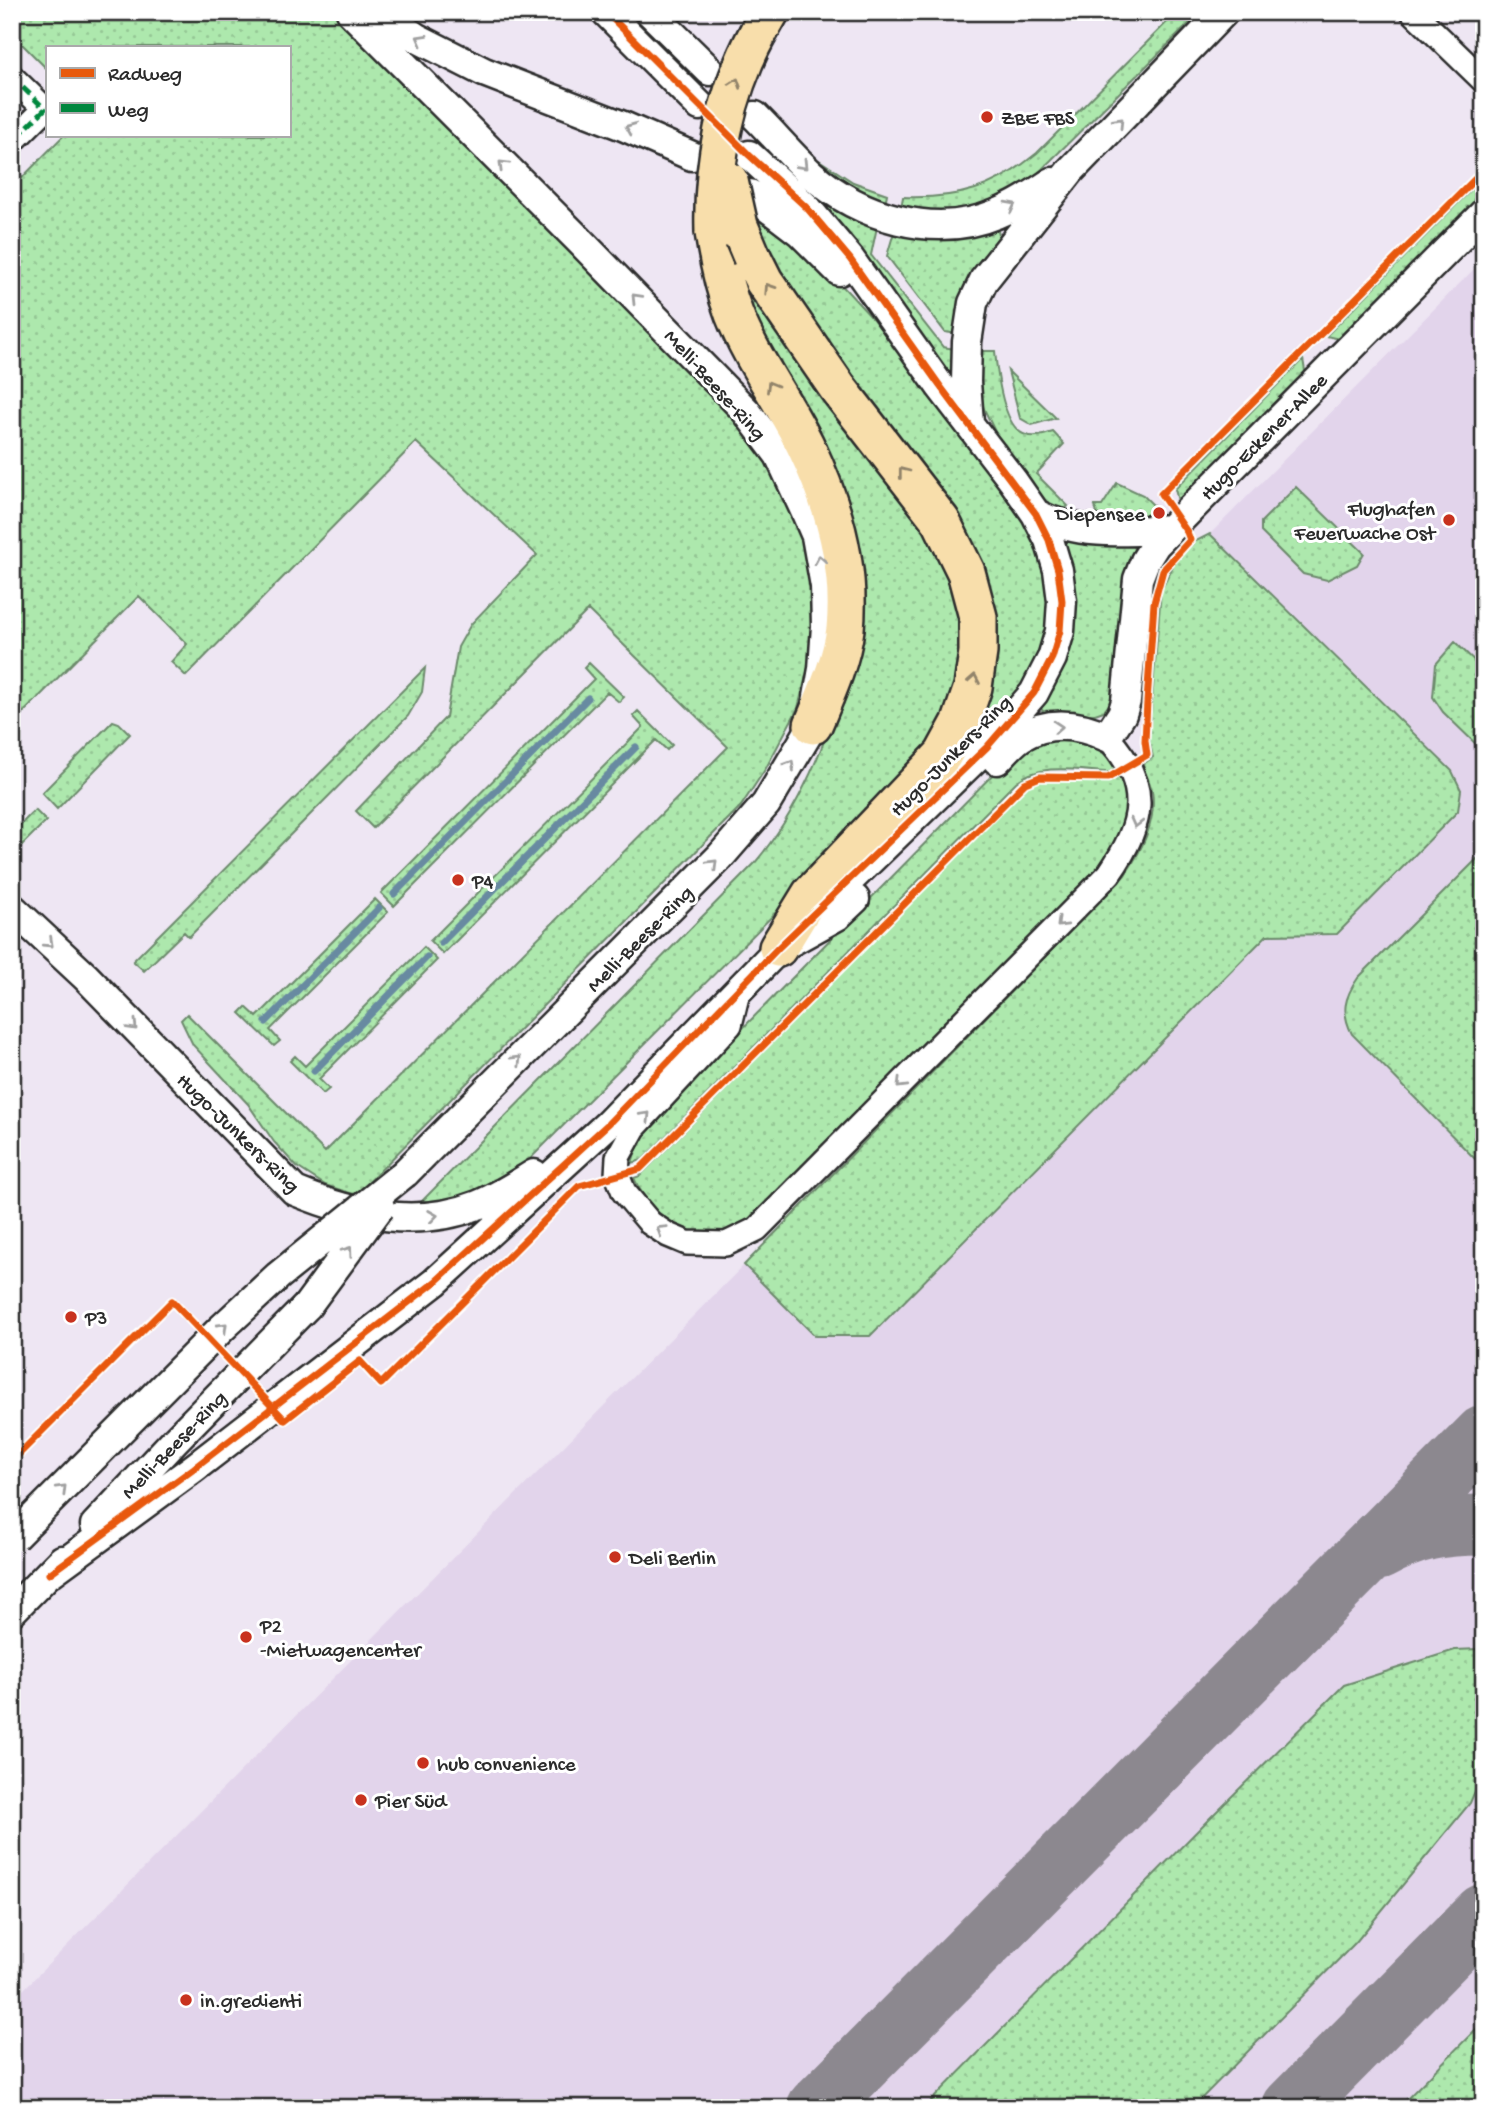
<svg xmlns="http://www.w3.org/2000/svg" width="1496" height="2120" font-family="'Gochi Hand',sans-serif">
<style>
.built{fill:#e2d4eb}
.grass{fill:url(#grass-dots);stroke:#6c8a6c;stroke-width:2}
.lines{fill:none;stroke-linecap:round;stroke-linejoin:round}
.stream{stroke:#678aa1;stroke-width:7}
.taxiway{stroke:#8c888f;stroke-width:61}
.minor-casing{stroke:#2b2b2b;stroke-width:28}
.tertiary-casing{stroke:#2b2b2b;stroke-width:33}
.trunk-casing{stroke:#2b2b2b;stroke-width:42}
.minor{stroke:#fff;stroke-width:23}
.tertiary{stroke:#fff;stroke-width:28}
.trunk{stroke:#f8deab;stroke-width:37}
.tertiary-bridge-casing{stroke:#2b2b2b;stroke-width:33;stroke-linecap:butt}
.trunk-bridge-casing{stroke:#2b2b2b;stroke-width:42;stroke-linecap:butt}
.tertiary-bridge{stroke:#fff;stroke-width:28}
.trunk-bridge{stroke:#f8deab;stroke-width:37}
.quiet{stroke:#00873e;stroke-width:5;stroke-dasharray:10 5;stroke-linecap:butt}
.cycleway-casing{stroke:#fff;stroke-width:11}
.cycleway{stroke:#e8590c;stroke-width:7}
.oneway{stroke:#a0a0a0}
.oneway2{stroke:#92846b}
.poi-dot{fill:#c8321e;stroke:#fff;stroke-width:2.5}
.labels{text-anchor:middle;stroke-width:6;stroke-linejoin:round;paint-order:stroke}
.poi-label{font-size:21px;fill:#2b2b2b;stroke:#fff;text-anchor:start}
.street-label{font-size:21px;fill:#2b2b2b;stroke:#fff}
</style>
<defs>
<pattern id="grass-dots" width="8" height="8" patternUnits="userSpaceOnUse" patternTransform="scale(1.75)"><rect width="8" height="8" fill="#ade8ad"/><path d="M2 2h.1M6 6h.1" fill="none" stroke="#95c795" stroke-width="1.8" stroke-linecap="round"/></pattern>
</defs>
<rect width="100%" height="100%" fill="#eee6f3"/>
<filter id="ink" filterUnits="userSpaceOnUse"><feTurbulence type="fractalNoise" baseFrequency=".0143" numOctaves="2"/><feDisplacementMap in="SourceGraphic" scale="14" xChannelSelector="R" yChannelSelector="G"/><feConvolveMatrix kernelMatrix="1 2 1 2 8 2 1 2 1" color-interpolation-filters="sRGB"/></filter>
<g filter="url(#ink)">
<path class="built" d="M1484,259V2108H12V2001L744,1265L815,1336H870L1267,935L1337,934L1452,771L1210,534Z"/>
<path class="grass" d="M12,12H334L739,418L771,459L802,532L815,603L811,656L798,708L766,768L741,806L356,1195L325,1185L297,1167L274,1142L248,1104L193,1045L181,1020L187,1014L325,1152L728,747L588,610L373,828L356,811L446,717L458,647L471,624L537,555L416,442L186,676L171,662L187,644L139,596L12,724V188L64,135H289V47H47V69L12,34Z
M1177,12H1201L1027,184C980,212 954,214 901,208L903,197C958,199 994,189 1037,153Z
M756,139C792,171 829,214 877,227L871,255L943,347L955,349L953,382L754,146Z
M819,160L853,182L887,194L885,204L843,182Z
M1484,177V199L1344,340L1326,336Z
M762,212L824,266L872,318L971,446L1029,527L1045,568L1050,605L1044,644L1027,683L961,756L991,628C939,539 889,450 835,362C807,315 772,271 757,218Z
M997,227L1000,240L957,334L945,332L887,256L894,232C927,235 966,244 997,227Z
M730,249L743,280L761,311L918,511L957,583L966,649L948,721L903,785L528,1161C492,1187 464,1201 419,1204L754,864C801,808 826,743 847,674Z
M975,351H995C997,372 1003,429 1026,435C1035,438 1044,435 1053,432L1064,444L1036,474L1068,506L1066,508H1054L1043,500L1000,442L984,409L978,390Z
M1303,359L1306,377L1179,505L1175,489Z
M1008,371L1056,418L1032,425L1020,418Z
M1117,483L1143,495L1164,516L1154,520L1101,518L1097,514L1095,506H1102Z
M1296,487L1364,553L1357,565L1327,580L1303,574L1261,532V522Z
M1210,534L1452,771L1461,790L1458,811L1337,934L1267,935L870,1336H815L744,1265L1125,875C1141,851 1157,822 1152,791C1150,782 1145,773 1142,765L1153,757L1149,739L1161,591L1173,566L1181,555L1196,541Z
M1063,537L1131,543L1134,548L1125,573L1115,692L1111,702L1104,711L1095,714H1045L1040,707L1046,699L1062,668L1072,573Z
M1455,642L1484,670V752L1443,712L1433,697L1436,664Z
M589,663L624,697L619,702L607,692L394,906L381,893L594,679L584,668Z
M425,668L422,692L408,716L189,937L184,932L144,971L133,961Z
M638,711L672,745L667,750L656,740L443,954L430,941L643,727L633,716Z
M113,721L119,723L130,734L57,809L42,793Z
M1057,737C1085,739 1099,745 1117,767L1109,772C1078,771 1042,762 1016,782L642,1160L632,1163C638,1140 651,1124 666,1106L1009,758L1025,748Z
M1122,776C1124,783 1128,791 1128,797C1128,827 1113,850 1096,872L759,1212C754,1216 748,1222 742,1226C699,1252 651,1218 634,1178L640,1176L1020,792C1051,765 1089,793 1122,776Z
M35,810L46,821L20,847L12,840V833Z
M1484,852V1168L1352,1034C1341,1012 1344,998 1358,978Z
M375,899L388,912L270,1030L280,1041L274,1046L240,1013L246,1007L257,1017Z
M424,947L437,960L319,1079L329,1089L323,1094L290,1061L295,1056L305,1066Z
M1479,1649L1484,1651V1770L1470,1803L1356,1942L1192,2108H924L1209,1819L1344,1685L1455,1650Z
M1484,2021V2108H1398Z"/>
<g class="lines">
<path class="stream" d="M394,894L588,698
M441,943L636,747
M266,1022L379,908
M314,1071L427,957"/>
<path class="taxiway" d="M1378,1550C1416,1529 1440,1525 1484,1525
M817,2108L1484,1436
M1292,2108L1484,1914"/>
<defs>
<path id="minor" d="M1413,12L1484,81
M12,77L45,109L12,142
M739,988L730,1025L634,1128L618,1157L617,1175L624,1192L650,1223L668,1235L687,1243L726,1244L757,1229L1109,874C1144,824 1152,785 1107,737"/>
<path id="tertiary" d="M351,12L578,239L746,411L779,455L806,513L816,536L825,586L826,626L823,669L813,725L766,804L720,857L405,1173
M379,12L417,38L484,72L623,126L692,156
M606,12L700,106
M650,12L710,71
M755,116C774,135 792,156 811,174C860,217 934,240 996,214C1016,206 1034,194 1052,182
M749,155L807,208L850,259L940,386L1013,481L1036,514L1049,540L1058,570L1062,601L1060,631L1052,658L1034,693L987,747L826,903
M750,194L800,232L839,271
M969,423L966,382L967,342L973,303L984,280L1071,170L1224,12
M1036,514C1079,536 1122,532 1169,529
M997,760C1004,753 1012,743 1021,737C1049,720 1079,724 1107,737L1122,714L1126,701L1138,579L1145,561L1155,545L1484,213
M12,908L86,977L295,1191C353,1215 417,1229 478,1205C498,1197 516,1185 534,1174
M781,947L837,916L855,899
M95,1525L175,1440L307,1306
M49,1574L194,1468L435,1282L608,1124L794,933
M12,1611L62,1560"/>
<path id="trunk" d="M758,33L770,12
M714,232C718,259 724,288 734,314C752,360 783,400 805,445C832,501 851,566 845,629C841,662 826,694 813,725
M752,257L764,281L837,387L941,521L966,572L978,617V652L973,687L961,722L943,755L811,894L778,948"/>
</defs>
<use href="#minor" class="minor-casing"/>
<use href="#tertiary" class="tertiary-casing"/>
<use href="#trunk" class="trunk-casing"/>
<use href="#minor" class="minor"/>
<use href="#tertiary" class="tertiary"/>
<use href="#trunk" class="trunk"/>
<defs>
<path id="tertiary-bridge" d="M307,1306L380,1207
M14,1537L221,1329L278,1276L405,1173"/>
<path id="trunk-bridge" d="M729,181L739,226L752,257
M714,232C712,164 725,94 758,33"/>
</defs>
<use href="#tertiary-bridge" class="tertiary-bridge-casing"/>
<use href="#trunk-bridge" class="trunk-bridge-casing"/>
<use href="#tertiary-bridge" class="tertiary-bridge"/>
<use href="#trunk-bridge" class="trunk-bridge"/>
<path class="quiet" d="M12,77L45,109L12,142"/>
<defs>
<path id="cycleway" d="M12,1461L172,1301L285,1420L360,1361L381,1384L579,1186L640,1169L1025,783L1040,777L1108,778L1147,755L1145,741L1147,702L1154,603L1163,570L1190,540L1187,532L1161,494L1484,170
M49,1574L194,1468L435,1282L608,1124L778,948L987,747L1034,693L1052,658L1060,631L1062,601L1058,570L1049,540L1036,514L940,386L850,259L807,208L749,155L606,12"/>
</defs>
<use href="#cycleway" class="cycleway-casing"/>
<use href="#cycleway" class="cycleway"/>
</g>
<defs><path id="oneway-chevron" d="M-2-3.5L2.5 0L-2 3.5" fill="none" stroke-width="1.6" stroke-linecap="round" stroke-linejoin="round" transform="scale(1.75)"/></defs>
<g class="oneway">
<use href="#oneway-chevron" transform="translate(421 39) rotate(-151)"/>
<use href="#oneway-chevron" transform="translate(1119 122) rotate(-46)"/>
<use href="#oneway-chevron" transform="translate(630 128) rotate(-158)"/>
<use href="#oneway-chevron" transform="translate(503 165) rotate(-135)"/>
<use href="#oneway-chevron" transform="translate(803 165) rotate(46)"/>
<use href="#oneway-chevron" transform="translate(1011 206) rotate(-28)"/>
<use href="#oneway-chevron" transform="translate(636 298) rotate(-134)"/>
<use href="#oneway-chevron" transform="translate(820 560) rotate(-100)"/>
<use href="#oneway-chevron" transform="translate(1058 727) rotate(-4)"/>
<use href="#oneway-chevron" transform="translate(790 765) rotate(-59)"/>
<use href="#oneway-chevron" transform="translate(1136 823) rotate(104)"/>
<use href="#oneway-chevron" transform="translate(713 864) rotate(-45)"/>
<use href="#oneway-chevron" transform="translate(1061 923) rotate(135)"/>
<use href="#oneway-chevron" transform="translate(49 943) rotate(43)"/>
<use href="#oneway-chevron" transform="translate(133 1026) rotate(46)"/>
<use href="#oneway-chevron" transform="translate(517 1060) rotate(-45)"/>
<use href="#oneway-chevron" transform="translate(901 1084) rotate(135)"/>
<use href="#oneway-chevron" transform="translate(646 1116) rotate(-46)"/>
<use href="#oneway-chevron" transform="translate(433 1216) rotate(-8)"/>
<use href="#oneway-chevron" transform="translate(661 1230) rotate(-148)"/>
<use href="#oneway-chevron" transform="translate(348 1251) rotate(-54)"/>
<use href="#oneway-chevron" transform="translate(223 1327) rotate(-44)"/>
<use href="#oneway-chevron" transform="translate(62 1489) rotate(-45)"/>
</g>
<g class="oneway2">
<use href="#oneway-chevron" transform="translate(736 83) rotate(-71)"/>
<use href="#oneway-chevron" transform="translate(769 288) rotate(-123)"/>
<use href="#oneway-chevron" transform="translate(771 386) rotate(-120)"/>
<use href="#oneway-chevron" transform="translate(903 472) rotate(-128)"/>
<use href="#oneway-chevron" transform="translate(974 679) rotate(-80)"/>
</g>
</g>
<g class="poi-dot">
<circle cx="987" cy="117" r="7"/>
<circle cx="1159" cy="513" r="7"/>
<circle cx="1449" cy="520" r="7"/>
<circle cx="458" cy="880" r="7"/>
<circle cx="71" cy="1317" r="7"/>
<circle cx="615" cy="1557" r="7"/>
<circle cx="246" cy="1637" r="7"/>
<circle cx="423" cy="1763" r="7"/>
<circle cx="361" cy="1800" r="7"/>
<circle cx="186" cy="2000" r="7"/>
</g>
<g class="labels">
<g class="poi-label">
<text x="1001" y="124">ZBE FBS</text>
<text x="1435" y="515" text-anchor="end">Flughafen<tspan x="1435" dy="24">Feuerwache Ost</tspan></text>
<text x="1145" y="520" text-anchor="end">Diepensee</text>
<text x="472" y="887">P4</text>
<text x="85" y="1324">P3</text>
<text x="629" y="1564">Deli Berlin</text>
<text x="260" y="1632">P2<tspan x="260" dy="24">-Mietwagencenter</tspan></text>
<text x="437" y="1770">hub convenience</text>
<text x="375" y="1807">Pier Süd</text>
<text x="200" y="2007">in.gredienti</text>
</g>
<g class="street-label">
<text transform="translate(716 384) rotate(48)" y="7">Melli-Beese-Ring</text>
<text transform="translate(1263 436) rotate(-45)" y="7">Hugo-Eckener-Allee</text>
<text transform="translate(950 755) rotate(-45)" y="7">Hugo-Junkers-Ring</text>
<text transform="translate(639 938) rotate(-45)" y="7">Melli-Beese-Ring</text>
<text transform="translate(239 1132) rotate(44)" y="7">Hugo-Junkers-Ring</text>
<text transform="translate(173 1444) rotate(-46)" y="7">Melli-Beese-Ring</text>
</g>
</g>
<rect width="1496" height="2120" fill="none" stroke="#fff" stroke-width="42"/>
<rect x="21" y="21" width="1454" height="2078" fill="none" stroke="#2b2b2b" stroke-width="2.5" filter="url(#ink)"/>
<rect x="46" y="46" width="245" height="91" fill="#ffffff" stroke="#aaaaaa" stroke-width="2"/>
<rect x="60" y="68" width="35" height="10" fill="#e8590c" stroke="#aaaaaa" stroke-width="2"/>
<text x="108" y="80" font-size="21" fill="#2b2b2b">Radweg</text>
<rect x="60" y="103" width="35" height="10" fill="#00873e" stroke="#aaaaaa" stroke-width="2"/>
<text x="108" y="116" font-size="21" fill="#2b2b2b">Weg</text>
</svg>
